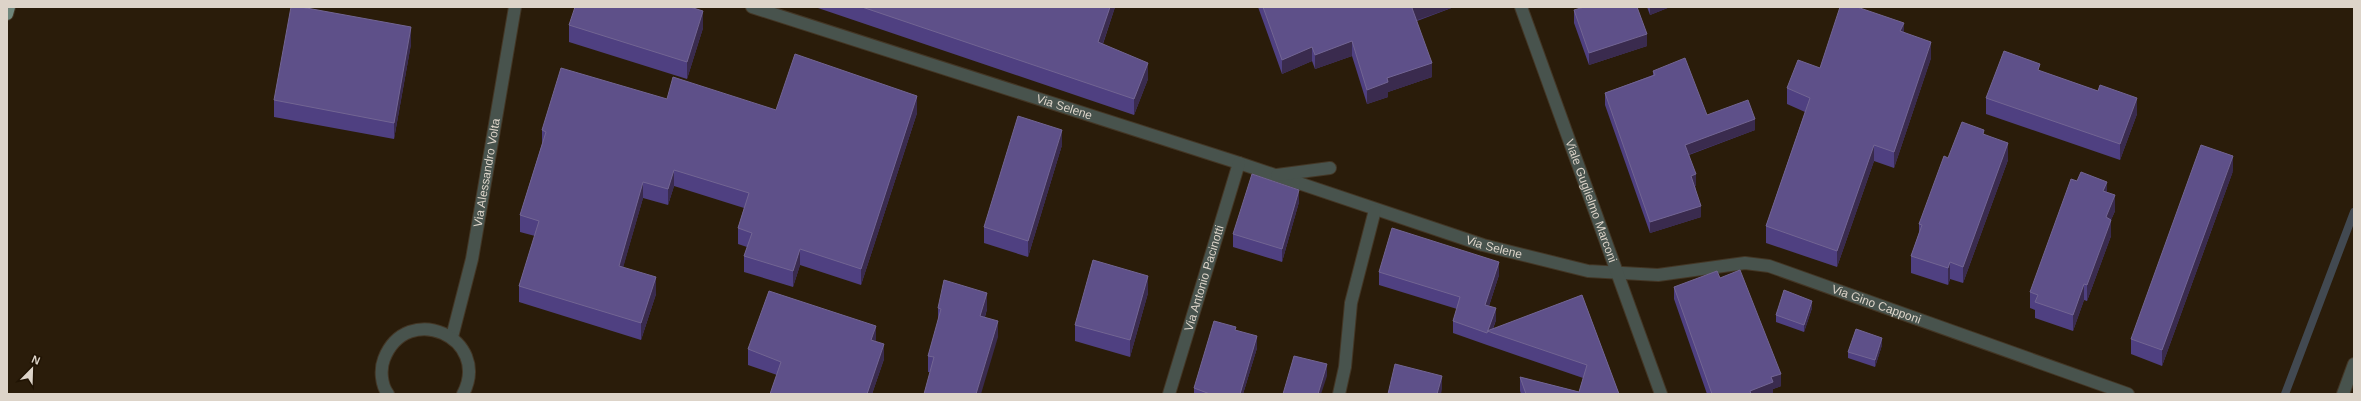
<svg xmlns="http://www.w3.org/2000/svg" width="2361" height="401" font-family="Arial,sans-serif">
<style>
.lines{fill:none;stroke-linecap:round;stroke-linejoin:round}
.stream{stroke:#424951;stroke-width:8}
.minor-casing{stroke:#433625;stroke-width:14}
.major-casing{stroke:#433625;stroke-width:14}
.minor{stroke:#48534d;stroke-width:12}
.major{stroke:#6f867b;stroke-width:12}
.wall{fill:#4f4081}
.shaded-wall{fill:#3a2b4e}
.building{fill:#5e5089;stroke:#726593}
.labels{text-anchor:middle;stroke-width:3;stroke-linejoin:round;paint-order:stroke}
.street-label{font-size:12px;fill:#ddd4c9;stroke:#201303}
</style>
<rect width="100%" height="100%" fill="#2a1c0a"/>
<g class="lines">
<path class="stream" d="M2285,394L2354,212"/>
<defs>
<g id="minor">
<path id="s1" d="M752,7L1239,163L1483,245L1588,271L1658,275L1745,263L1769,266L2128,394"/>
<path id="s2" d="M1521,7L1661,394"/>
<path d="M1277,175L1330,168"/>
<path id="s3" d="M452,337L472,259L515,7"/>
<path d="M388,394C381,385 380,369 384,359C407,300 492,338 463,394"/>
<path id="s4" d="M1169,394L1239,163"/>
<path d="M1339,394L1345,367L1351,303L1375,210"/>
<path d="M2343,394L2354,364"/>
</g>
<path id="major" d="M7,14L9,7"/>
</defs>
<use href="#minor" class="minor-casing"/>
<use href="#major" class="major-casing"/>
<use href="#minor" class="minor"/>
<use href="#major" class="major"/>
</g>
<path class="wall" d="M815,7H1115L1103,44L1148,79L1134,115Z
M1258,7H1454L1417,21L1432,77L1388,92V97L1367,104L1352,56L1315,69L1312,61L1282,74Z
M1647,7H1670L1650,15Z
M1574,10L1647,46L1589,65L1574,23Z
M569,25L703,28L687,79L569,42Z
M1904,32L1931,58L1894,168L1874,161L1837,267L1766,243V226L1805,112L1787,104V88L1820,68Z
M411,44L394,139L274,117V100Z
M1653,71L1707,115L1755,130L1689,155L1696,186H1695L1701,217L1650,233L1605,105V93L1653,75Z
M2040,71L2098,91L2137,114L2120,160L1986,114V98Z
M667,99L776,110L917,113L861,285L800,265L793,287L744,272V256L747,247L738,244V228L744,208L674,186L668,205L643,198L623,267L656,294L641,340L519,302V286L535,236L520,232V215L542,144V130Z
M1984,134L2008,160L1963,283L1950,279L1948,285L1911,273V256L1919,233V224L1948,158Z
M1062,145L1028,257L984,243V227Z
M2233,171L2162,366L2131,354V339Z
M2107,192L2115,211L2111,220V236L2087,301L2084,300L2073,331L2035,318V310L2030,308V292Z
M1299,202L1282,262L1233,247V234Z
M1379,272L1499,275L1489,306L1496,320L1493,329L1582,295L1619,394H1521L1520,391V377L1579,392L1583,378L1487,345V343V345L1453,333V321L1457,309L1379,285Z
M1720,278L1781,386L1773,389V394H1707L1674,299V287Z
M1148,293L1130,357L1075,341V325Z
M938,308L987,309L985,317L998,337L930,372H928V356L938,322Z
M1812,308L1804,332L1776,322V315Z
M1236,330L1257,348L1243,394H1194V388Z
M876,341L884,359L872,394H770L777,375L748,365V349Z
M1882,345L1875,367L1848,358V352Z"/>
<path class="shaded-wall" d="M1110,7H1115L1098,58V42Z
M1415,7H1454L1412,22V8Z
M1652,7H1670L1650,15V8Z
M703,11V28L687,79V62Z
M1904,23V39L1900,31Z
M411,27V44L394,139V123Z
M1647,34V46L1589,65V53Z
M1352,41V56L1315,69V55Z
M1931,42V58L1894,168V152Z
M1312,47V61L1282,74V60Z
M1148,63V79L1134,115V99Z
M1432,63V77L1388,92V97L1367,104V90L1387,78Z
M917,96V113L861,285V269Z
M2137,98V114L2120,160V144Z
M1755,119V130L1685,156V145Z
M1062,130V145L1028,257V241Z
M2008,143V160L1963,283V267Z
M1874,145V161L1837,267V251Z
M2233,156V171L2162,366V350Z
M674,170V186L668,205V189Z
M1696,174V186L1691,187V176Z
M643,182V198L619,282V266Z
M2107,182V198L2103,191Z
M1299,190V202L1282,262V249Z
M2115,195V211L2111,220V236L2087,301V285L2106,217Z
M1701,206V217L1650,233V222Z
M800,249V265L793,287V271Z
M1499,262V275L1485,318V305Z
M1950,262V279L1948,285V268Z
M1148,276V293L1130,357V340Z
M656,277V294L641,340V323Z
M2084,284V300L2073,331V315Z
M987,293V309L980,332V316Z
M1812,301V308L1804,332V325Z
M1496,308V320L1491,333L1487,331V345V333Z
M998,321V337L981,394H976Z
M876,326V341L871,340Z
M1257,336V348L1243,394H1240Z
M1882,338V345L1875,367V360Z
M884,344V359L872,394H867Z
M1327,364V376L1321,394H1318Z
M1781,374V386L1773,389V394H1750V391L1771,377Z
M1442,376V389L1441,394H1437Z"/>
<path class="building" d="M291,7H301L411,27L394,123L274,100Z
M575,7H690L703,11L687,62L569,25Z
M862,7H1110L1098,42L1148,63L1134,99Z
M1263,7H1415L1412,8L1432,63L1387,78L1388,82L1367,90L1352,41L1315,55L1312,47L1282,60Z
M1584,7H1637L1647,34L1589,53L1574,10Z
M1840,7H1857L1904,23L1900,31L1931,42L1894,152L1874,145L1837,251L1766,226L1810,98L1787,88L1798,60L1820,68Z
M2004,51L2040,64L2038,70L2098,91L2100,85L2137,98L2120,144L1986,98Z
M795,54L917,96L861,269L800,249L793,271L744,256L752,233L738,228L749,193L674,170L668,189L643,182L619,266L656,277L641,323L519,286L539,221L520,215L546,132L542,130L561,68L667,99L673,77L776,110Z
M1685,58L1707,115L1748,100L1755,119L1685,145L1696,174L1691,176L1701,206L1650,222L1605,93L1655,75L1653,71Z
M1018,116L1062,130L1028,241L984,227Z
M1962,122L1984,130L1983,134L2008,143L1963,267L1950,262L1948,268L1911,256L1922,225L1919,224L1944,156L1948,158Z
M2201,145L2233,156L2162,350L2131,339Z
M2081,172L2107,182L2103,191L2115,195L2106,217L2111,220L2087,285L2084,284L2073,315L2035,302L2038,295L2030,292L2071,179L2077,181Z
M1252,174L1299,190L1282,249L1233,234Z
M1392,228L1499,262L1485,305L1496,308L1487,333L1453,321L1460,297L1379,272Z
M1093,260L1148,276L1130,340L1075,325Z
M1740,270L1781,374L1771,377L1773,382L1750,391L1751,394H1712L1674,287L1717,271L1720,278Z
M944,280L987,293L980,316L998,321L976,394H924L934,357L928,356L941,309L938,308Z
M1784,290L1812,301L1804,325L1776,315Z
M769,291L876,326L871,340L884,344L867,394H770L781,362L748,349Z
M1582,295L1619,394H1526L1520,377L1579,392L1587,365L1487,331Z
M1214,321L1236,327L1235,330L1257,336L1240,394H1210L1194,388Z
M1856,329L1882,338L1875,360L1848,352Z
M1294,356L1327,364L1318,394H1283Z
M1395,364L1442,376L1437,394H1388Z"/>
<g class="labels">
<g class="street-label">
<text dy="4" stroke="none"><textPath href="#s1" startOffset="328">Via Selene</textPath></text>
<text dy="4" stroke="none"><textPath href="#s3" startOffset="168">Via Alessandro Volta</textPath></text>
<text dy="4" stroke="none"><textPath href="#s2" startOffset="206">Viale Guglielmo Marconi</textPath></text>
<text dy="4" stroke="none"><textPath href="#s1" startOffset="780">Via Selene</textPath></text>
<text dy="4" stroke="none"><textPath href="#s4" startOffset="121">Via Antonio Pacinotti</textPath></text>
<text dy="4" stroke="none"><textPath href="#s1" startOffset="1173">Via Gino Capponi</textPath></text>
</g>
</g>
<rect width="2361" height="401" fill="none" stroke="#ddd4c9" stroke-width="16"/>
<g transform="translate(32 369) rotate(23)" stroke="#201303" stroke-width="3" paint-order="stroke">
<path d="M0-3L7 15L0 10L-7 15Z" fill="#ddd4c9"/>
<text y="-6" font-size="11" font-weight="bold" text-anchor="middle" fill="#ddd4c9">N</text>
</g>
</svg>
